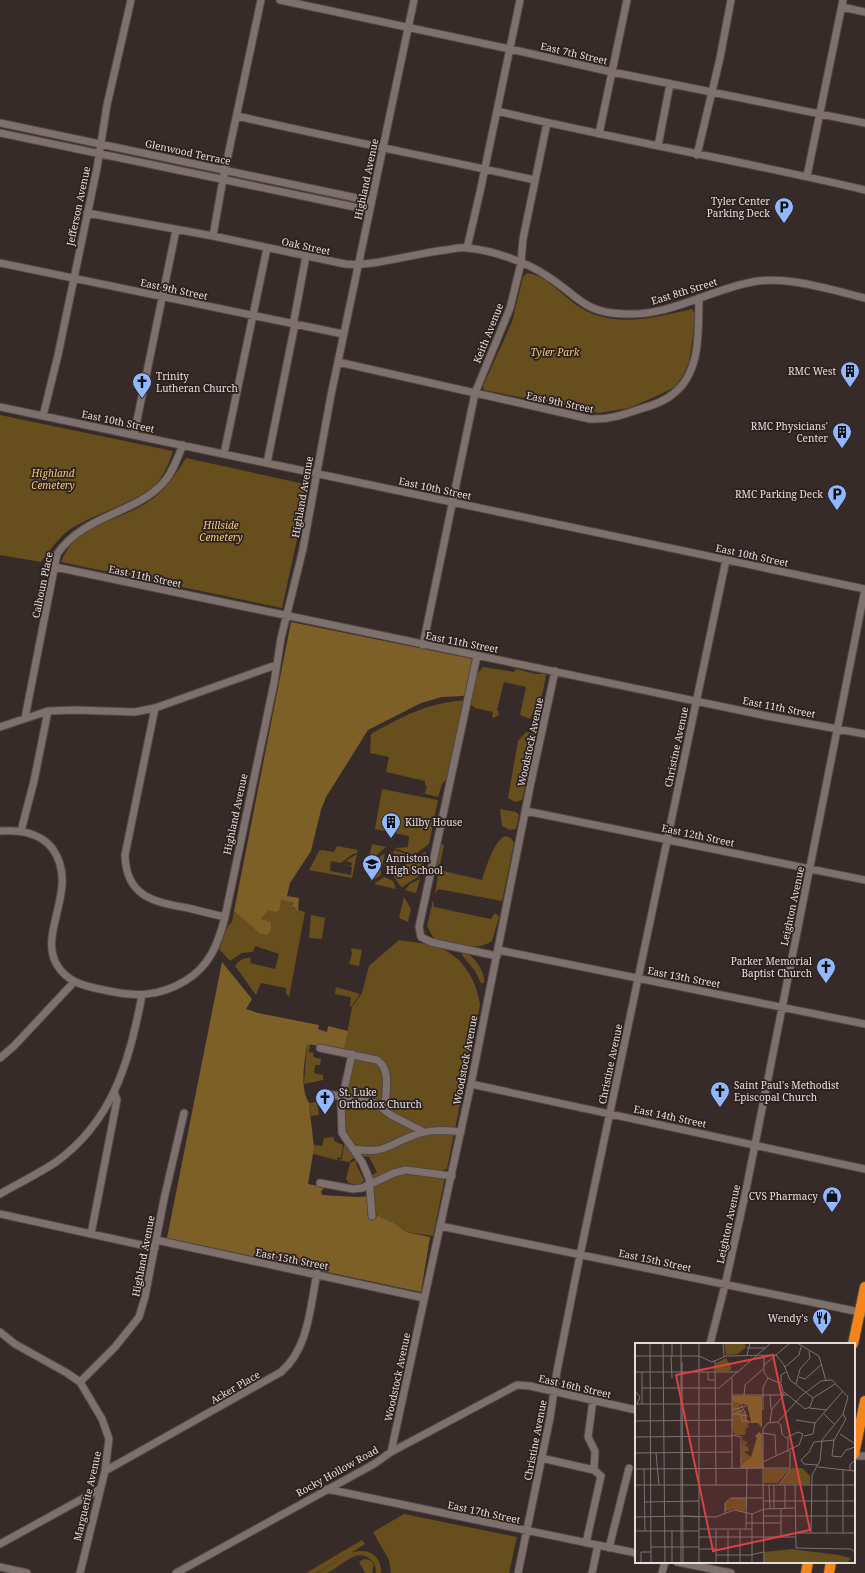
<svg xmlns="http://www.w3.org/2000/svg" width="865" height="1573" font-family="'Noto Serif',serif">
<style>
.green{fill:#674e1d}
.forest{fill:#7c6027}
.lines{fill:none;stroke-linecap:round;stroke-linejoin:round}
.minor-casing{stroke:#514846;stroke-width:9}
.highway-casing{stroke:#514846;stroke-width:12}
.minor{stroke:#7d706d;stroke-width:7}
.highway{stroke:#f3851a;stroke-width:10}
.labels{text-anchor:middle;stroke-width:3.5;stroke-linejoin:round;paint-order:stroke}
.street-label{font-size:10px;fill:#e5dddc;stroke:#2c211f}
.poi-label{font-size:10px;fill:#e5dddc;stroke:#2c211f;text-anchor:end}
.park-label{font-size:10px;font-style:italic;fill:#f6ca77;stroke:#2c211f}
.inset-road{fill:none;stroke:#7c7271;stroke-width:1}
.view{fill:#d84343;fill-opacity:0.15;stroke:#d84343;stroke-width:2}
.inset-edge{fill:none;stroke:#e5dddc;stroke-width:2}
</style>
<rect width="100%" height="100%" fill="#362b29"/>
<path class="green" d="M527,273C544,274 561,294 575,304C610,330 653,318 692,309L696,315L689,363L682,377L675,387L659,395L629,408L599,413L484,390L483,386L512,322L523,277Z
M0,415L173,451C170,462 164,475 156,484C138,502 93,514 69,530C58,538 49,552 41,562L0,555Z
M186,458L309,485L282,608L61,562C77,522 117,523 148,502C165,491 175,475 186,458Z
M483,667L514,672L516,669L536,674H545L546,676L542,695L530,719L520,715L526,687L504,682L497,710L499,712L498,716L492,718L493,712L475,708L470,704L476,675Z
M545,697L540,721L532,719L541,700Z
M465,700L448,778L442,784L438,797L422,793H425L427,786L425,785V781L386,772L389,757L370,753L371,734C405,715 425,704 465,700Z
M526,732L535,734L536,738L522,800L515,802L508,798L518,741Z
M382,789L438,800L429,844L414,855L394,848L408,847L409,836L375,829Z
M500,809L516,812L519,815L516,829L510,830L502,826Z
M505,836L511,838L514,843L502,901L438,889L435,894L438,876L435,872L441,844L444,845L439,870L482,880C486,868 493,842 505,836Z
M372,844L386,847L368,862Z
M337,846L358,850L357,853L353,854L341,863L331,861L330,871L351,875L352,867L343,864L351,866L352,863L346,861L357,854L352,878L309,870L319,851L322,850L334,852Z
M394,850L412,856L391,869L390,867Z
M389,852H392L387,868L384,866Z
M425,852L426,853L421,875L402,887L400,886L392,873Z
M385,853L382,867L370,864Z
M374,868L381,871V875L370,882L372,869Z
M384,877L393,881L396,889L374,884Z
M420,879L416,893L405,890L410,884Z
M404,897L411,909L408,922L399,918Z
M281,900L294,903L293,908L305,912L289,997L286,993V988L261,983L256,995L235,966C239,961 244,957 251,958L250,963L275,969L279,954L255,946L253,952L242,953L230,961L219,949C224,941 224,928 232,922L234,911L259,933L264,922L261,919L269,910Z
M433,900L434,907L491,919L494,914H497L499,917L492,941C474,953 453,942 434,939L427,926Z
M311,915L325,918L322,939L309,938Z
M399,940C412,942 426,943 438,947C463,956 477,981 480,1005L455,1129H425L390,1110L388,1107C388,1091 393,1067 379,1057L344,1050L352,1007L362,993L369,966Z
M351,948L362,950L359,966L349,964L352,954Z
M463,952C473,953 486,973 484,983H481L475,971L462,955Z
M336,987L360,994L351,1007L350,1006L351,997L335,994Z
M307,1044H310L309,1052L314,1053L313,1057L321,1059L320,1065H315L314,1073L323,1075V1080L304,1084Z
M354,1058L376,1062L383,1070L382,1101L347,1094Z
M349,1100L370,1103L417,1131C399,1139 372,1158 354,1143C347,1137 345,1132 345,1124C344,1116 343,1107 349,1100Z
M317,1102L319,1115L311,1116L309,1103Z
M430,1133L454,1134L447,1169L436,1171L415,1168L373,1180L371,1176L377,1172L369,1157L363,1156V1155L379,1153Z
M334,1137V1141L343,1145L341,1158L338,1157L337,1160L313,1154L314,1145L322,1146L324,1138Z
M344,1144L348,1146L355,1157L349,1162L338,1160L342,1159Z
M356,1160V1164L364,1180C361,1186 353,1186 348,1182L346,1179L350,1163Z
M406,1173L445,1177L433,1236L406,1232L394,1223L377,1215L374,1211L372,1186L396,1175Z
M404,1514L517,1537L509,1573H391L389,1560L373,1532Z
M362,1540L365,1544L351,1553C367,1547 382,1555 381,1573H376C376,1567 375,1562 370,1559C356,1547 340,1568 327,1573C324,1573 320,1573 317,1573L346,1556L316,1573H306Z
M364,1559L370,1560L374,1564L372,1573H365L359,1562Z"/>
<path class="forest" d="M291,622L473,659L467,692L463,696L442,697L421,703L368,730L326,797L321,810L311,851L290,883L287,896L299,898L298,911L292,906L294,903L281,900L279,911L275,912L269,910L261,919L271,922V930L267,935L259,933L234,911Z
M222,962L252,999L246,1009L258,1013L319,1025L318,1029L327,1032L328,1026L348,1031L344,1050L307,1044C305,1062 299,1086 309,1103L314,1148L308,1184L323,1187V1190L321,1191L322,1195L357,1197L369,1196V1218L376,1219L377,1215L394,1223L406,1232L430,1237L421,1292L167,1238Z"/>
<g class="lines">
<defs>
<path id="minor" d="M280,0L510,49L612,72L865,123
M842,7L865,12
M497,111C619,140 743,161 865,190
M237,116C336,139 436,158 535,180
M0,123L371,201
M0,133L369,210
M599,134L627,0
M658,146L670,84
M697,155L720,58L731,0
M807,176L843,0
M87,213L213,236L345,264C374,267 415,253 446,250C453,249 461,247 467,248C491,250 527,262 547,276C579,296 582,313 626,314C669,316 710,290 752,282C787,275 831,290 865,298
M213,236L223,179L261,0
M467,248L480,192L520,0
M0,263L343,334
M338,362L590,419C608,420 623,415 640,409C651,406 665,401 673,394C702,372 698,329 699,298
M0,407L865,589
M43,416L58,355L97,168L107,105L131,0
M134,435L176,230
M224,454L267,248
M267,463L295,324L294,320L306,256
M55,567L767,716L865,734
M423,645L475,393L510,308L521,263L523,239L547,123
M477,656L419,927L421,937L431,942L497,956
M155,708L125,855C126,897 154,902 188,908C200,911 212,914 225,917
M25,718L57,554C85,514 135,514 163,483C173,473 177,458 183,445
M0,727L48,711L75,710L135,712L155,708L276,665
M526,811L865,880
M0,831C19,830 39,832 52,848C81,888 37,932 57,965C68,984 89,987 109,991C136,997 160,996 185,981C210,966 218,944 225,917L274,683L281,638L303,549L331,395L414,0
M21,831L34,781L48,711
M498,950L865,1024
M320,1048L377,1060C392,1069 385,1094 385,1109
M352,1054L341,1104L342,1133L362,1162L369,1178L372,1216
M0,1058L14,1046L74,982
M471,1084L865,1169
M323,1093L375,1103L391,1115L424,1132
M354,1149C384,1154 386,1146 412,1136C429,1129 444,1130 461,1132
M320,1183L353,1189L362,1188L394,1173L406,1170L452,1176
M0,1194C19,1183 38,1174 56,1162C113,1121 130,1060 142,995
M0,1214L155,1248
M440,1226L865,1313
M91,1234L117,1100L114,1092
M156,1240L424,1298
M0,1332L15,1344L67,1373L80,1382L102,1419L109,1439L105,1471L80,1573
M710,1344L725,1285L745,1195L865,589
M80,1382L115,1347L139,1317L145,1297L164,1199L184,1113
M593,1400L588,1437L595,1451L594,1470
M391,1452L471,1084L531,782L555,671
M854,1456H865
M541,1458L594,1470L601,1476L586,1543
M105,1471L281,1372C309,1348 310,1307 317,1273
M327,1489L636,1553
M0,1544L100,1489
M609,1548L629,1468
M677,1562L731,1573
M0,1567L27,1573
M176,1573L374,1464L391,1452L517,1385L530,1386L636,1410
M518,1573L550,1418L557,1371L580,1255L726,560
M592,1573L598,1545
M662,1573L665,1562"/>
<path id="highway" d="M853,1344L865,1287
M854,1454L865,1401
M806,1573L808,1562
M829,1573L831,1562"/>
</defs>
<use href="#minor" class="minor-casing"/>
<use href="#highway" class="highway-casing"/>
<use href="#minor" class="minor"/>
<use href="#highway" class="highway"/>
</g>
<defs>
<symbol id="parking-pin" viewBox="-11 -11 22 30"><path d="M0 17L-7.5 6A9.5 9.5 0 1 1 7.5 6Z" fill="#91b8fd" stroke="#2c211f"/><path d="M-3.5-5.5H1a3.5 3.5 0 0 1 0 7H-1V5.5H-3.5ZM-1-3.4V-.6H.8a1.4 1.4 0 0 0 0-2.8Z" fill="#111"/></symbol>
<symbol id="building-pin" viewBox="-11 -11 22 30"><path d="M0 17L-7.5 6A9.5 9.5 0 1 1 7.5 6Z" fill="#91b8fd" stroke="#2c211f"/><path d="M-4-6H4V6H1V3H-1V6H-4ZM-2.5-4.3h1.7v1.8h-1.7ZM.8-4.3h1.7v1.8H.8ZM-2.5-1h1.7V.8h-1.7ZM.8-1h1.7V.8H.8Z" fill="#111"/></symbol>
<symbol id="church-pin" viewBox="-11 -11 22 30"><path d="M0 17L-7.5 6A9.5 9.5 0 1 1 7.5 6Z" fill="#91b8fd" stroke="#2c211f"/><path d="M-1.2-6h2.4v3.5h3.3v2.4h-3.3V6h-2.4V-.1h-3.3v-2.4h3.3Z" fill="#111"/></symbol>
<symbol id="school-pin" viewBox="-11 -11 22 30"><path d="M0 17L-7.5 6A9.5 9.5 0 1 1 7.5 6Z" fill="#91b8fd" stroke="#2c211f"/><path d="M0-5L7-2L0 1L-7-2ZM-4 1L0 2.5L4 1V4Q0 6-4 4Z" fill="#111"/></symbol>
<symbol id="shop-pin" viewBox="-11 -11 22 30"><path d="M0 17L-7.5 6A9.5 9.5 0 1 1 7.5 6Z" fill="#91b8fd" stroke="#2c211f"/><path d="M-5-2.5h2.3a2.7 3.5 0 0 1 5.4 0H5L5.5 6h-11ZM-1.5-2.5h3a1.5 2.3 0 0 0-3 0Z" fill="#111"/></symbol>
<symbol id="restaurant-pin" viewBox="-11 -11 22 30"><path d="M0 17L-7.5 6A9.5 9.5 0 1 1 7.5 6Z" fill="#91b8fd" stroke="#2c211f"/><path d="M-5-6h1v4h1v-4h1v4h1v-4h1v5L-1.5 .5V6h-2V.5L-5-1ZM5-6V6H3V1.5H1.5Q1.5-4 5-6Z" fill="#111"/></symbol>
</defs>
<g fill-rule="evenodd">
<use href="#parking-pin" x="773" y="196" width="22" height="30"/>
<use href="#building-pin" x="839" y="360" width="22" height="30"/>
<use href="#church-pin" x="131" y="371" width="22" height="30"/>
<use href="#building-pin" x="831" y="421" width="22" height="30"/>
<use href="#parking-pin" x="826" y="483" width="22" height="30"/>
<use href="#building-pin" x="380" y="811" width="22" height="30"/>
<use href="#school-pin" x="361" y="853" width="22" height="30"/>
<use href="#church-pin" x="815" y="956" width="22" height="30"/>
<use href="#church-pin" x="709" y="1080" width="22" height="30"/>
<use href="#church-pin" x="314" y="1087" width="22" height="30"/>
<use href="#shop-pin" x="821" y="1185" width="22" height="30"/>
<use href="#restaurant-pin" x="811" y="1307" width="22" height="30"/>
</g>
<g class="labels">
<g class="street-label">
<text transform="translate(574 53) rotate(13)" y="4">East 7th Street</text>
<text transform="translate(188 152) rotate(12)" y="4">Glenwood Terrace</text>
<text transform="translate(366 179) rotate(-78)" y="4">Highland Avenue</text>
<text transform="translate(78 206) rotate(-78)" y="4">Jefferson Avenue</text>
<text transform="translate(306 246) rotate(12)" y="4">Oak Street</text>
<text transform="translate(174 289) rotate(12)" y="4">East 9th Street</text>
<text transform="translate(684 291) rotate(-17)" y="4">East 8th Street</text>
<text transform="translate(488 333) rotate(-68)" y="4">Keith Avenue</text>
<text transform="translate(560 402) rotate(12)" y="4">East 9th Street</text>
<text transform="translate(118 421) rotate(12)" y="4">East 10th Street</text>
<text transform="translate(435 488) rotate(12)" y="4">East 10th Street</text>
<text transform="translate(302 497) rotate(-80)" y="4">Highland Avenue</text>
<text transform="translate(752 555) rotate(12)" y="4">East 10th Street</text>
<text transform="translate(145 576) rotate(12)" y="4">East 11th Street</text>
<text transform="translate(42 585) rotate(-78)" y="4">Calhoun Place</text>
<text transform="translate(462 642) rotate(11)" y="4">East 11th Street</text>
<text transform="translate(779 707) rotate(11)" y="4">East 11th Street</text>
<text transform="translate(530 742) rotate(-78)" y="4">Woodstock Avenue</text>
<text transform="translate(676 747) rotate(-78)" y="4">Christine Avenue</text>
<text transform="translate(235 814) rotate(-78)" y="4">Highland Avenue</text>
<text transform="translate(698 835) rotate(12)" y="4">East 12th Street</text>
<text transform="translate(792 906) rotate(-78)" y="4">Leighton Avenue</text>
<text transform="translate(684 977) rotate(11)" y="4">East 13th Street</text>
<text transform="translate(465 1060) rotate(-79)" y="4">Woodstock Avenue</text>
<text transform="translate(610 1064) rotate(-78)" y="4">Christine Avenue</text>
<text transform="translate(670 1116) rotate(12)" y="4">East 14th Street</text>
<text transform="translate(728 1224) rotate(-78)" y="4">Leighton Avenue</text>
<text transform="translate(143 1256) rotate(-79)" y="4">Highland Avenue</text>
<text transform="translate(292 1259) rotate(11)" y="4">East 15th Street</text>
<text transform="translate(655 1260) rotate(12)" y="4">East 15th Street</text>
<text transform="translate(397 1377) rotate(-78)" y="4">Woodstock Avenue</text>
<text transform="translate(575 1386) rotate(13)" y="4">East 16th Street</text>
<text transform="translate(235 1387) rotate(-30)" y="4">Acker Place</text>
<text transform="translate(535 1440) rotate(-79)" y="4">Christine Avenue</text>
<text transform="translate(337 1471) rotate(-29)" y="4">Rocky Hollow Road</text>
<text transform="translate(87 1496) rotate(-77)" y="4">Marguerite Avenue</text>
<text transform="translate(484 1512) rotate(12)" y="4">East 17th Street</text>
</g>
<g class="poi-label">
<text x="770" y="205">Tyler Center<tspan x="770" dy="12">Parking Deck</tspan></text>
<text x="836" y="375">RMC West</text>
<text x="156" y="380" text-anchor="start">Trinity<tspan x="156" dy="12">Lutheran Church</tspan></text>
<text x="828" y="430">RMC Physicians'<tspan x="828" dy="12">Center</tspan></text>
<text x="823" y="498">RMC Parking Deck</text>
<text x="405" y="826" text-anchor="start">Kilby House</text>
<text x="386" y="862" text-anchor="start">Anniston<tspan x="386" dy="12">High School</tspan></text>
<text x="812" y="965">Parker Memorial<tspan x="812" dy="12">Baptist Church</tspan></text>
<text x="734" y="1089" text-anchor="start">Saint Paul's Methodist<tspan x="734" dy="12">Episcopal Church</tspan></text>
<text x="339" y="1096" text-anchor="start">St. Luke<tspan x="339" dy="12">Orthodox Church</tspan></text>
<text x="818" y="1200">CVS Pharmacy</text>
<text x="808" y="1322">Wendy's</text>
</g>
<g class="park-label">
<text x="555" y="356">Tyler Park</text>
<text x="53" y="477">Highland<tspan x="53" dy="12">Cemetery</tspan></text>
<text x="221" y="529">Hillside<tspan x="221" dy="12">Cemetery</tspan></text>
</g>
</g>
<g transform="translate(635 1343)">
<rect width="220" height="220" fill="#362b29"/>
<path d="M89,0H109L111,4L103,11L91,12ZM91,15L97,25L94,28H81V20ZM97,59L104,60L106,68L110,69L114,84L111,85L110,92H100L98,89L100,91L97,86ZM108,94V97L113,100L109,102L113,104L114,108L109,109L116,114L106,120ZM157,125H167L175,133V141H145ZM129,126H155L143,140H129ZM98,155H112L110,169L98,166L90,169V160ZM156,206L203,212L216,215L212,220H129V209Z" fill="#674e1d"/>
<path d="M97,53H127V85L123,80H112L116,78L112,62L98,59ZM124,89L127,91L128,125H106L107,120L116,114L122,95L120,93Z" fill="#7c6027"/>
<path class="inset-road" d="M15,0L16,220M28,0L30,220M37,0V13M64,0V220M88,0L89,13M162,0L184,13L191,38M112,5H131M112,12L115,0M129,12V29L133,35L146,41L148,48V53L137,66L135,79M0,13H64L77,19L91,13L141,12L149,22L155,37L178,55L200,41M36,13L37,35M80,18L81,142M47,19L48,219M128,23L155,0M150,24L164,12L166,4M0,29H103M7,29V61M73,29V37H80M164,34L170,36L187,21M97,35V125M146,40V32L151,29M161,41L165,26L175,15L174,8M7,45H84L136,0M0,48L5,54L2,61M149,49L170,66L175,64L178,55M97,52H128M128,52H152M135,52L136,66M109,53L110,42L128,26M105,60L110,69L111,78M0,61H97M174,65L192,67M97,67L111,63M128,67V44L133,35M101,71L113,73M189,71L199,81M208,71L211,76L199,97L197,113L206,114L211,107L220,104M97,72L108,67M106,72L107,78H114M161,77L180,80L208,48M0,78L97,77M143,79L166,53L186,38L197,37L213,54L208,71L187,97L185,118L177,132L176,190M128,90L140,92L141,112M205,91L220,101M97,92L106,94V125M169,93L178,91L180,80M0,94L97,93M153,109V95M0,110L97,109M21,110L24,142M128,119L164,102L168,91L163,89L151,95L147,91L146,82L142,79L133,80L128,86V133L129,220M183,122L169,121L166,117L174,109L179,99L199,97M183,124L220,128M0,126L155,125M9,126L10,188M208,127V142M215,128V122L220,117M0,142H15M15,142H220M134,142L135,166M139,142V166M144,142L155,127V108M150,142V166M160,142L161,205L216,206L220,209M192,142V190M208,142V190M129,158H220M10,159L64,158M146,166V194M90,170V160L96,155H128M117,171V220M48,173L81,174L99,167L117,171L129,166L160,165M48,173L64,174M129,173H220M0,174L48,173M111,180H146M64,186H117M111,186L112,125M81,187V220M105,187V220M0,188H64M160,190H220M64,194H160M16,204H64M64,206H81M81,212H115L129,209M6,220V209H16M37,220V188M46,220V0M93,220V187"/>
<path class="view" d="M138,12L175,187L78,208L41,32Z"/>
<rect width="220" height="220" class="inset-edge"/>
</g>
</svg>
